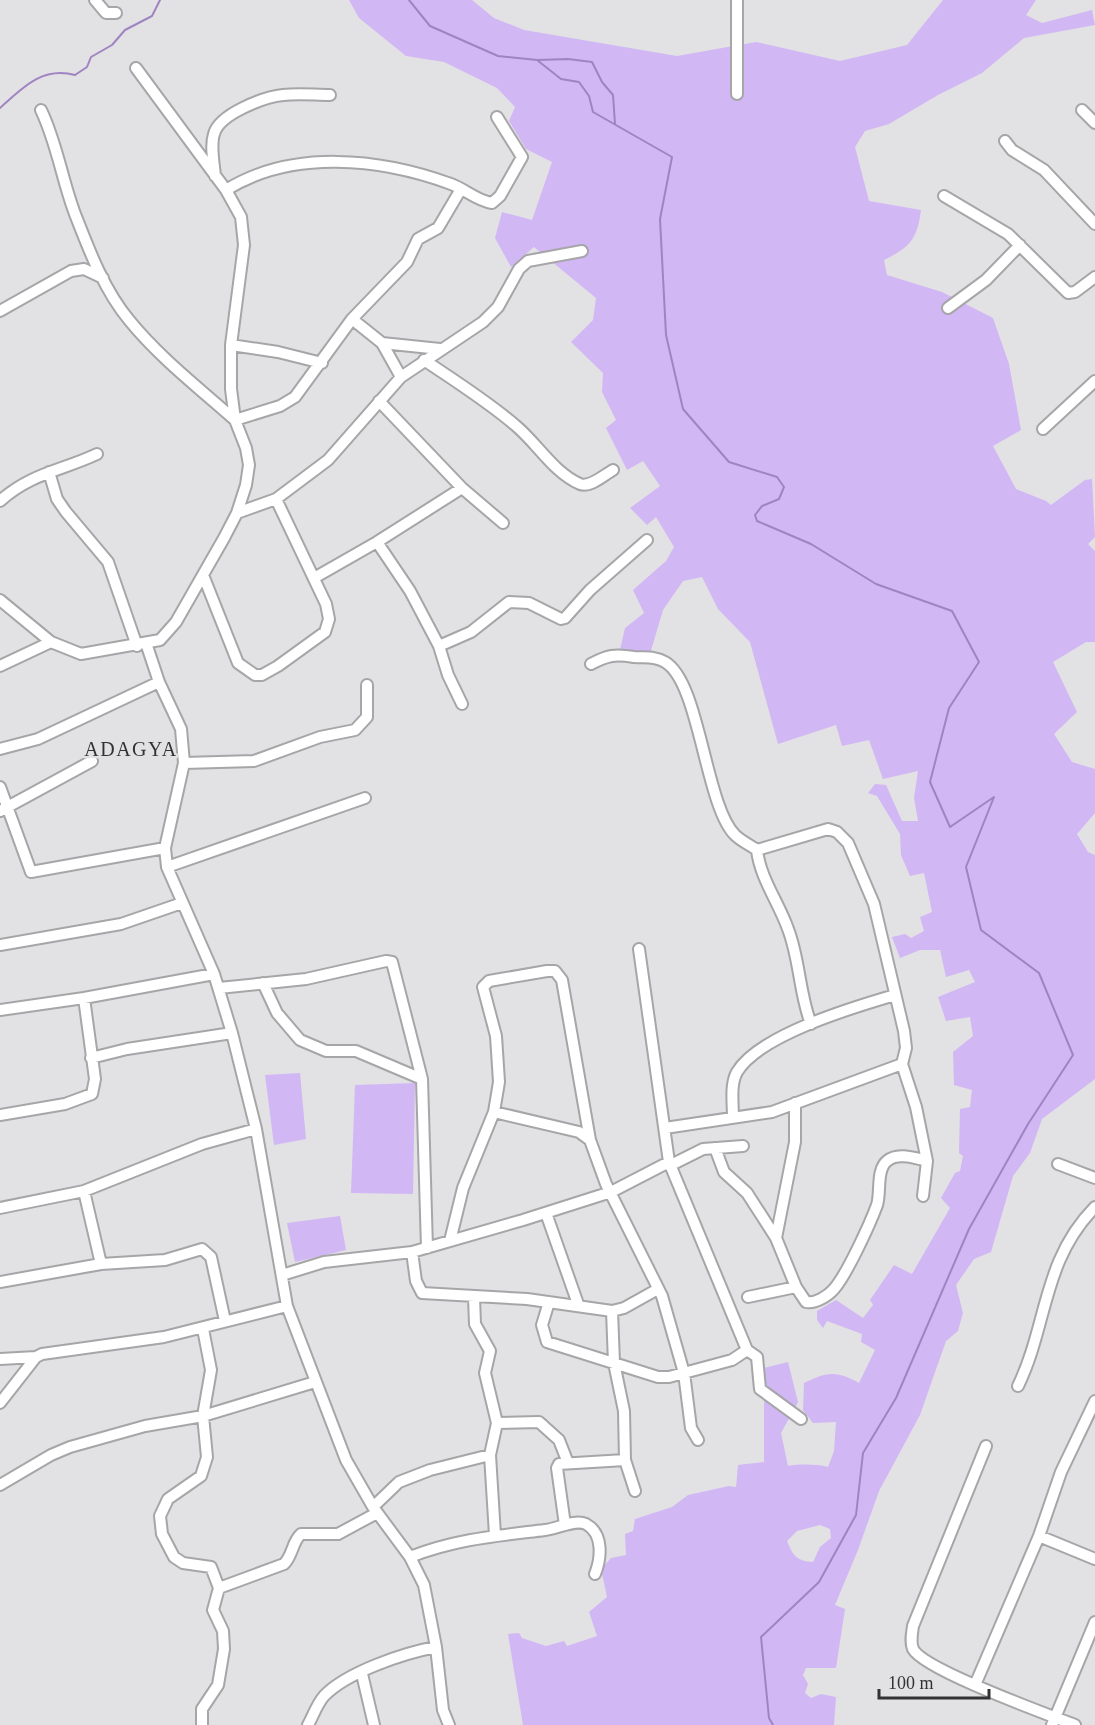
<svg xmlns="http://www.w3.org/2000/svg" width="1095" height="1725" font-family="Georgia,serif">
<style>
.green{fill:#d2b7f5;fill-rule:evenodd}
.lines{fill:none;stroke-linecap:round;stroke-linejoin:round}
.stream{stroke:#a084c2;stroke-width:2}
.minor-casing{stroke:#a6a5a8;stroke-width:14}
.minor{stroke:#fff;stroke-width:10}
.labels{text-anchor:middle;stroke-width:4.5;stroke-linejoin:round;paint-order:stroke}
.quarter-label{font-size:20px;letter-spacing:1.5px;fill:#323233;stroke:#e2e1e4}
</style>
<rect width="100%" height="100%" fill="#e2e1e4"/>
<path class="green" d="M349,0H472L494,18L524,30L677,56L756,42L840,61L907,45L943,0H1036L1026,15L1042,23L1092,10L1095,25L1024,38L982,73L938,95L889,124L865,131L855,147L869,201L921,210C917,240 910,247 884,260L887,275L942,292L993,318L1009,364L1021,430L993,446L1016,489L1046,501L1051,505L1085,480L1092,479L1095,537L1088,544L1095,551V642H1086L1053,662L1077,712L1054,734L1072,762L1095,769V813L1077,834L1088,852L1095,855V1079L1042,1119L1030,1153L1013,1176L991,1252L974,1259L956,1285L963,1313L958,1331L946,1341L920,1415L879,1491L858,1550L835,1605L845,1609L836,1668H806L803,1675L808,1684L805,1693L811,1698L821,1694L836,1697L834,1725H523L508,1634L519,1633L522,1638L546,1646L564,1641L567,1646L597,1636L589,1612L607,1597L601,1569L611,1558L626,1555L625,1534L633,1531L635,1519L672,1507L688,1495L729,1486L736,1487L738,1465L764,1462V1368L788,1362L798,1402L781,1433L788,1466C800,1464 816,1464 828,1467L834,1451L836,1422L813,1423L803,1410L804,1383C827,1372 836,1370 859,1383L875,1350L861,1342L862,1334L827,1321L823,1328L817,1320V1311L836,1300L863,1318L873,1305L870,1300L894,1265L912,1274L950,1208L941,1198L955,1173L960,1171L963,1156L959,1153L960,1109L970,1107L972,1090L954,1085L953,1052L973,1036L970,1017L946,1021L938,997L975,982L969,970L946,977L940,950H920L900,958L892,937L905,934L911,938L924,931L920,917L932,912L924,873L910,876L901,855L900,834L877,796L868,793L875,784L886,785L902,821H918L914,798L918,771L883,779L869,740L842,746L836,725L778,744L750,642L718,609L702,577L683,581L663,610L650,654L620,650L625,628L644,613L633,590L666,561L674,547L656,517L647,525L630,508L660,486L643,461L627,470L606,428L616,420L602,392L603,373L571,342L593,320L596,298L534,247L511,267L495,238L502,212L532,220L552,162L526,149L509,121L515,107L497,88L444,62L406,56L359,18ZM820,1525L830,1529L831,1538L820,1547L813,1562C797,1561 793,1556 787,1541L797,1531Z
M300,1073L306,1139L274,1145L265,1075Z
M415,1083L413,1194L351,1193L355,1085Z
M340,1216L346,1250L295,1262L287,1223Z"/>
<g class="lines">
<path class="stream" d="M409,0L430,26L498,56L537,60L561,79L579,82L589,96L593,112L672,157L660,219L666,335L683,409L729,462L777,477L784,487L779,499L762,506L755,515L757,521L811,544L876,584L952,611L979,662L949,708L930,782L950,827L994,797L966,867L981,930L1039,973L1073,1055L1028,1124L969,1229L896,1398L863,1453L856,1515L819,1582L761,1637L769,1718L773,1725
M538,60L568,59L592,62L602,82L613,95L615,124
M0,108C23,87 43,66 75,75L87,67L91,57L112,45L125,30L152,16L160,0"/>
<defs>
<path id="minor" d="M95,0L106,13H116
M737,94V0
M41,110C57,143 62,180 75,214C89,250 104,290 129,320C159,357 199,388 235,420L280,406L295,397L352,319L407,262L418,239L438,228L461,189
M1082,110L1095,123
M1005,141L1012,150L1044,170L1095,224
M215,176C214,163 210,146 214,134C219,114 264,97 283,95C299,93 315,95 330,95
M226,190C292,149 380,158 451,184C465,189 477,201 492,203L500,196L522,157L497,117
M944,196L1008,234L1068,293L1075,292L1095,277
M948,308L986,280L1020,245
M0,311L71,271L84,269L103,278
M352,319L382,343L401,377
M382,343L440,349
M231,345L278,352L322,363
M424,360C455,381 487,401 515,425C537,443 554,473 580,484C590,488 604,475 613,470
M379,401L462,488L503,523
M1043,429L1095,381
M49,472L57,499L66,512L108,562L137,646
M0,501C31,473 61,471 97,454
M237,513L276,499L328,460L401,377L483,322L498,307L519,269L528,261L582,251
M377,542L410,591L439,646L448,675L462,704
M203,575L238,663L255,675H262L278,666L325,632L329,619L326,604L276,499
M314,578L377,542L462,488
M0,600L51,642L81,654L160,640L176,622L224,538L237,513L246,485L249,465L246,448L235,420L231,389V345L244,245L241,217L226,190L136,68
M146,643L159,682L181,729L184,763L165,848L167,867L214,974L232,1033L256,1129L287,1306L346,1460L373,1507L410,1557L424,1585L436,1647L443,1710L449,1725
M439,646L471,632L509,602L529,603L561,619L565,618L590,590L647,540
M591,664C608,655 615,654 634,657C645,658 655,656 665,662C700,682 705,805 735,835C741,841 750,845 757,850C760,878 779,903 788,929C800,960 799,993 811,1024
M0,666L51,642
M0,749L38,739L159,682
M184,763L254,761L320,737L355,730L367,717V685
M0,787L31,872L165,848
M0,811L92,761
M757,850L828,829L837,832L848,843L874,904L904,1031L906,1048L902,1064L916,1107L927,1161L923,1196
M167,867L365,798
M0,945L121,924L182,903
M263,983L277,1013L300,1040L326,1051H356L422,1079
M219,988L306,979L386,961L392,962L422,1079L427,1248
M0,1010L84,998L214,974
M91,1058L127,1049L232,1033
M795,1103V1142L776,1238L796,1287L806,1302C815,1304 828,1296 834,1289C847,1274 870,1224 877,1205C881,1193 876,1170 887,1161C897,1152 915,1158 927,1161
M494,1112L579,1132L590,1140L606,1184L662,1296L684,1373L691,1428L698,1440
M0,1115L65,1104L92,1094L95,1079L84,998
M733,1118C733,1104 730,1084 737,1072C759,1035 854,1007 895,995
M665,1128L772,1112L902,1064
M715,1148L724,1172L747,1193L776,1238
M1058,1164L1095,1178
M671,1165L703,1149L743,1146
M84,1191L101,1264
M0,1208L84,1191L202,1144L256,1129
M546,1213L578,1304
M450,1241L463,1188L494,1112L499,1082L496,1036L483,987L489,981L547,971H555L562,980L590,1140
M412,1252L416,1281L422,1293L527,1299L612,1311L614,1363L624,1411L625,1460L635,1491
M282,1275L324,1262L412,1252L523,1220L611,1192L669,1162L639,949
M0,1282L101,1264L165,1260L202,1249L211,1257L225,1321
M474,1297L475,1324L490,1351L485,1373L497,1423L490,1455L495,1535
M748,1297L796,1287
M549,1302L542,1325L547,1342L658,1377H669L732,1360L747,1350L669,1162
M612,1311L624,1308L658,1289
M203,1329L211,1370L203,1416L207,1457L201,1476L168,1499L160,1516L162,1534L174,1557L183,1563L211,1567L219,1588L284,1564C293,1555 292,1542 301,1534H338L377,1513
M747,1350L757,1357L760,1389L801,1419
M0,1359L36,1357
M1018,1386C1048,1324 1042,1261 1095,1207
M0,1403L36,1357L42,1354L164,1337L287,1306
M497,1423L539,1422L559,1440L568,1463
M986,1446L913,1626C912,1634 910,1642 913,1649C924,1670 1047,1714 1075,1725
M0,1485L51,1455L70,1447L145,1426L203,1416L315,1382
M373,1507L399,1482L430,1470L490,1455
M565,1525L557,1468L559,1464L625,1460
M1039,1536L1095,1559
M410,1557C456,1539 496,1536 545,1530C557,1529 574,1519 586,1524C604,1534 601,1559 595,1574
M362,1674L374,1725
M975,1685L1039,1536L1061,1472L1095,1401
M202,1725V1709L218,1685L224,1649L223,1631L213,1610L219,1588
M308,1725C313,1716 317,1704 324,1696C347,1672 404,1653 436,1647
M1052,1725L1095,1622"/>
</defs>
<use href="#minor" class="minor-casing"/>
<use href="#minor" class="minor"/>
</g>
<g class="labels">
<g class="quarter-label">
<text x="131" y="756">ADAGYA</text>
</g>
</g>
<path d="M879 1689v9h110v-9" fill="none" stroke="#323233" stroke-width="3"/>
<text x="888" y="1689" font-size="18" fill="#323233" stroke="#e2e1e4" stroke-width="4.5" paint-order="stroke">100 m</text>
</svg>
